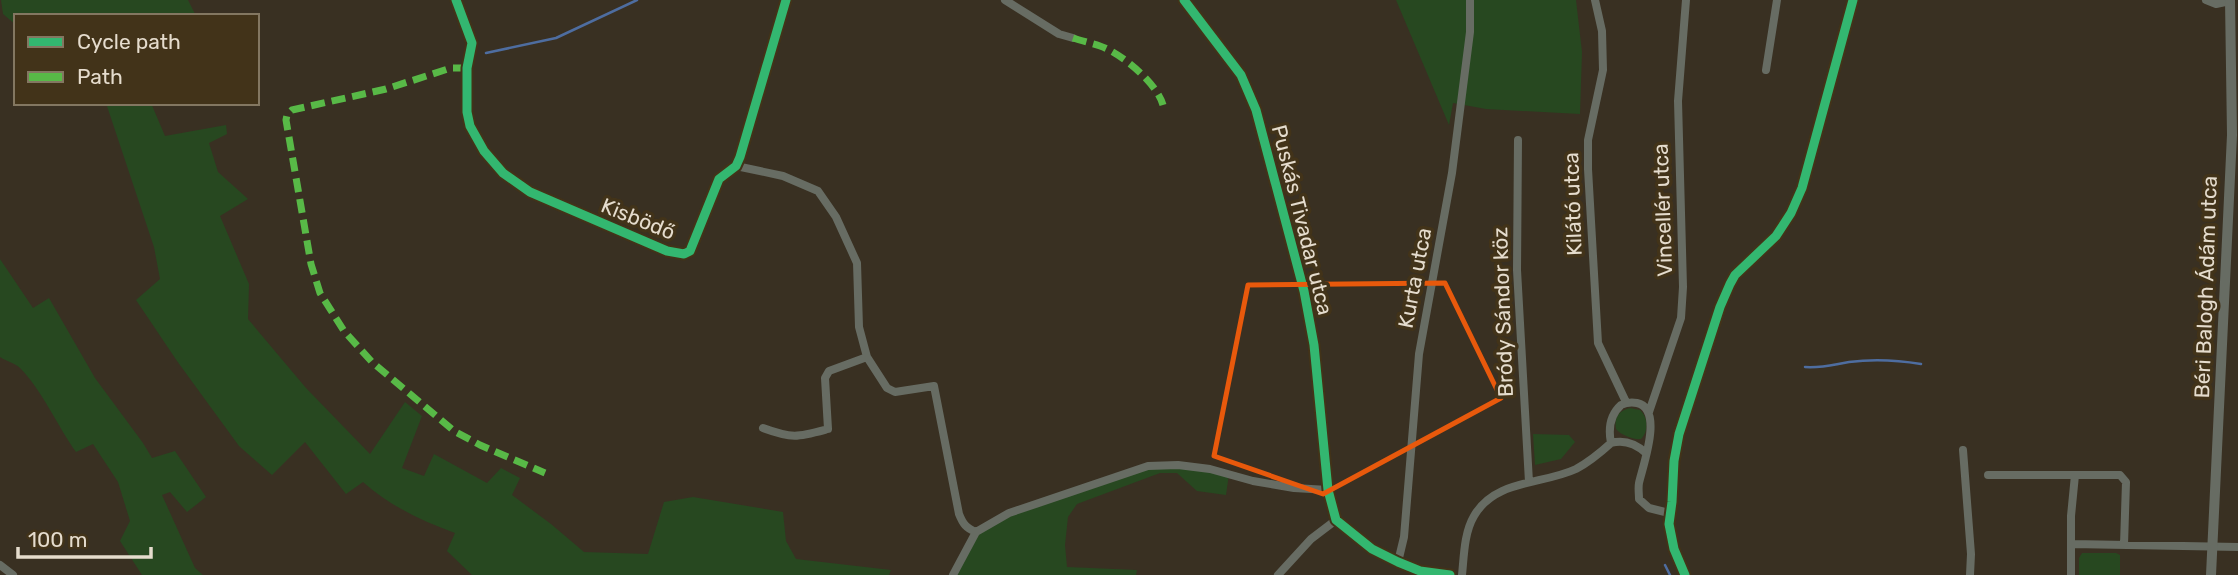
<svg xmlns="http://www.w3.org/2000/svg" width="2238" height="575" font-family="Rubik,sans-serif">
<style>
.green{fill:#274820}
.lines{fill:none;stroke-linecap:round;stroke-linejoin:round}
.stream{stroke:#4e6da0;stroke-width:2.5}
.minor{stroke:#676c63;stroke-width:8}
.tertiary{stroke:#676c63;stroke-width:10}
.quiet{stroke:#58b947;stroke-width:7;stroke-dasharray:14 7;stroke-linecap:butt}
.cycleway-casing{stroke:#423319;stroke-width:13}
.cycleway{stroke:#33b770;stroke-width:9}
.marked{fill:none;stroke:#e8590c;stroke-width:5;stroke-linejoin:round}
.labels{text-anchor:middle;stroke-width:7;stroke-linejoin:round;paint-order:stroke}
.street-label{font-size:21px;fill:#e5dccd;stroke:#423319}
</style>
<rect width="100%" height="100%" fill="#393022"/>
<path class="green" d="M1,0H188L196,16H16V25L3,14Z
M1396,0H1576L1582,52L1580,114L1486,109L1453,103L1449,125Z
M106,103H151L165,136L226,125L227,134L209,143L218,172L248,199L220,216L249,284L248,319L306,388L370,454L405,402L422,416L402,468L424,476L434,454L487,483L501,468L520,478L512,495L551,524L584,552L648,554L664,502L693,497L783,512L786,541L796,559L891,570L889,575H472L447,551L455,533C422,521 390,506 363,482L346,494L305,442L272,475L239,446L177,361L136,300L160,279L154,247Z
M0,259L33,308L49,298L95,378L143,443L152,458L175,451L206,497L187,512L170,492L162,495L195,568L203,575H142L120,541L130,521L118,482L93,444L76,452C58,427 42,390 20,368C15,363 6,361 0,357Z
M1630,408L1640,410C1648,417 1649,431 1641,439C1633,440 1621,435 1616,429C1614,418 1618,411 1630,408Z
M1533,434L1569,435L1575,442L1561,459L1535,465Z
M1178,465L1229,474L1226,495L1197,491L1177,473H1160L1077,504L1068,517L1065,545L1067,567L1137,570L1136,575H953L976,532L1009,513L1148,466Z
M2082,553H2116L2120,555V575H2079V558Z"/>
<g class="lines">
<path class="stream" d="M486,53L556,38L637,0
M1805,367C1824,368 1831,365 1849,362C1872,359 1897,360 1921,364
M1665,565L1670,575"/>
<path class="minor" d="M456,0L472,43L467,68V112L470,126L484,151L503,173L530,192L667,251L684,254L690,251L719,179L736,166L740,157L786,0
M1005,0L1059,34L1073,38
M1184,0L1241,75L1256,110L1304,291L1314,345L1328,490L1336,520L1372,549L1398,562L1420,571L1450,575
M1595,0L1602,31L1603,70L1588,140V169L1598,343L1626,402
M2206,0L2216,4L2230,1
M1766,70L1777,0
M1518,140L1517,270L1529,482
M736,166L783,176L818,191L836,217L857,263L859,327L867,357L887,388L895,392L934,386L959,514C963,524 966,528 976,532
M1649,412L1681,318L1683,287L1678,101L1686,0
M763,428C793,439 798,437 828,429L825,378L829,371L867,357
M1963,450L1971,554L1970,575
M1646,453C1636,444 1625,439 1611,443C1608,428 1610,415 1621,405C1627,402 1631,402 1637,403C1664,409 1643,465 1639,483C1638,488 1639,494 1639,499L1649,508L1669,513
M1988,475H2120L2126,482L2124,545
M2072,544L2238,547
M1398,562L1404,537L1419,354L1452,173L1470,32V0
M0,565L13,575
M953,575L976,532L1009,513L1148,466L1178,465L1210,469L1253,481L1294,488L1328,490
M1278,575L1311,539L1336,520
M1462,575C1464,556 1464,533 1474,516C1495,479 1542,485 1576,469C1589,462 1600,453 1611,443
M1685,575L1674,549L1669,524L1672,502L1674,461L1679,434L1720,307L1730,284L1735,275L1776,236L1791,213L1802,188L1853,0
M2071,575V516L2075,475"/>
<path class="tertiary" d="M2211,575L2232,135L2230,0"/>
<path class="quiet" d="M1073,38C1082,41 1091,43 1100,46C1121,53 1157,83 1163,105
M467,68H451L386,89L292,110L287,115L286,120L311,264L320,293L344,331L372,362L454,431L480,445L545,473"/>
<defs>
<path id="cycleway" d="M456,0L472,43L467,68V112L470,126L484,151L503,173L530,192L667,251L684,254L690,251L719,179L736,166L740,157L786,0
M1184,0L1241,75L1256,110L1304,291L1314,345L1328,490L1336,520L1372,549L1398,562L1420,571L1450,575
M1685,575L1674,549L1669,524L1672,502L1674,461L1679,434L1720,307L1730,284L1735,275L1776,236L1791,213L1802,188L1853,0"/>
</defs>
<use href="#cycleway" class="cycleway-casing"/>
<use href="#cycleway" class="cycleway"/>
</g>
<path class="marked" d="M1445,283L1501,398L1323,494L1214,456L1248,285Z"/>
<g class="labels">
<g class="street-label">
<text transform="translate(1573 204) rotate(-92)" y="7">Kilátó utca</text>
<text transform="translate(1663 210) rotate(-92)" y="7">Vincellér utca</text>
<text transform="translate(638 219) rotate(22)" y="7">Kisbödő</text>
<text transform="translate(1302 220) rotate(76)" y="7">Puskás Tivadar utca</text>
<text transform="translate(1415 278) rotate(-79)" y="7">Kurta utca</text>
<text transform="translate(2206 287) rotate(-88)" y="7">Béri Balogh Ádám utca</text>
<text transform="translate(1503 312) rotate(-92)" y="7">Bródy Sándor köz</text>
</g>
</g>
<rect x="14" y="14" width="245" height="91" fill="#423319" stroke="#837761" stroke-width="2"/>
<rect x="28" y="37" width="35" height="10" fill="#33b770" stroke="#837761" stroke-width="2"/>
<text x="77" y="49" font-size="21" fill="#e5dccd">Cycle path</text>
<rect x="28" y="72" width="35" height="10" fill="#58b947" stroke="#837761" stroke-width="2"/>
<text x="77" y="84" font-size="21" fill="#e5dccd">Path</text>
<path d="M18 547v10h133v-10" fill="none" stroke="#e5dccd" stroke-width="3.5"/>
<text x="28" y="547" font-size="21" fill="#e5dccd" stroke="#423319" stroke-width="5" paint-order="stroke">100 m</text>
</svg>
